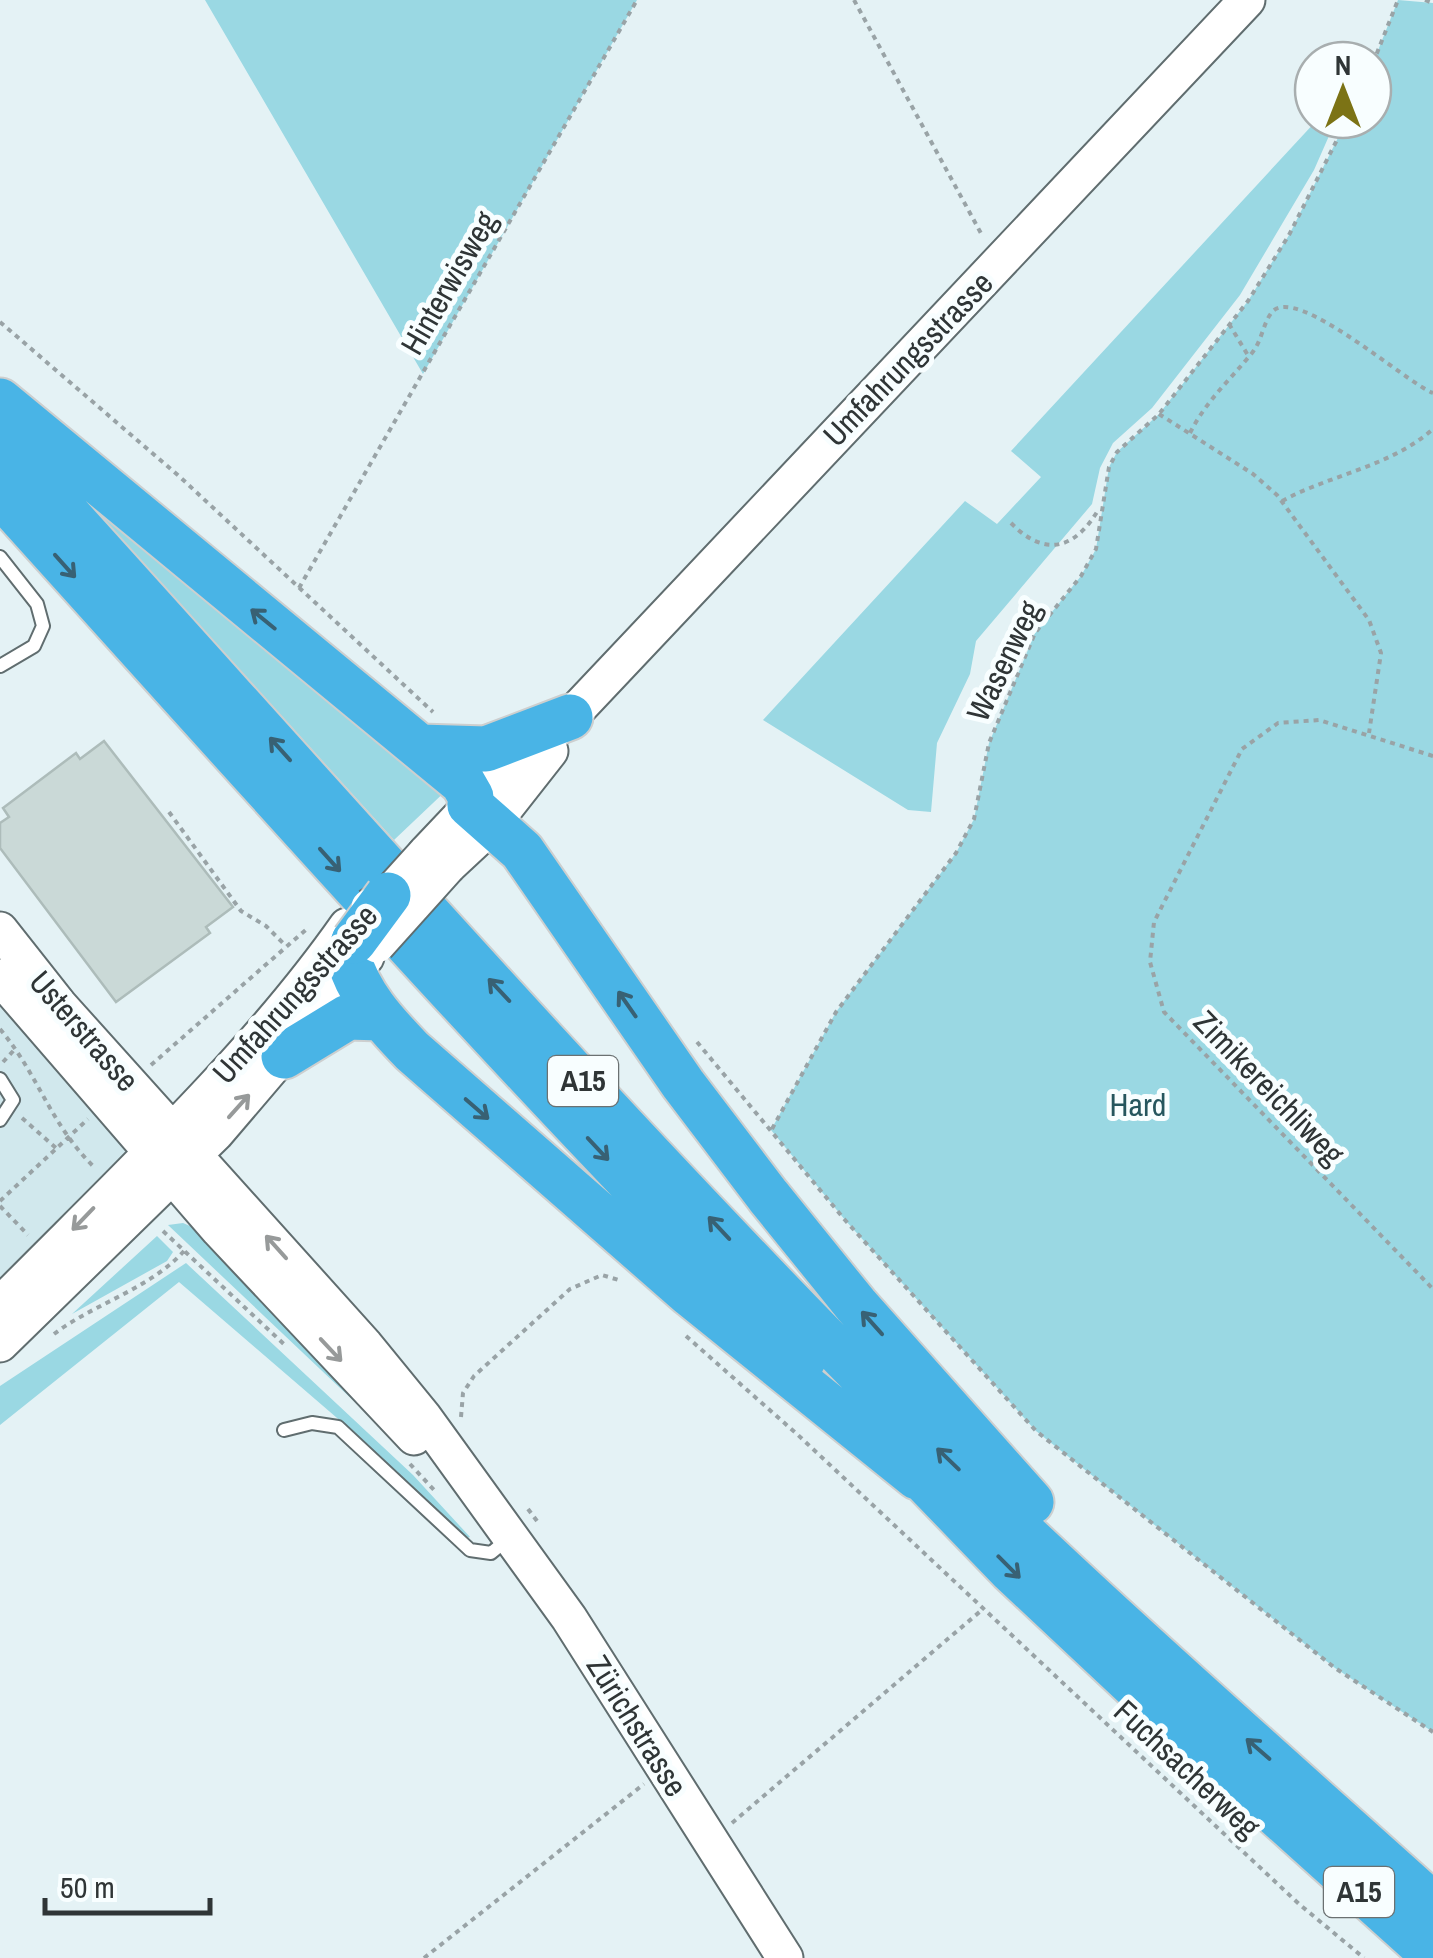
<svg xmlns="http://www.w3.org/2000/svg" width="1433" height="1958" font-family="'Archivo Narrow',sans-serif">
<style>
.built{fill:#d1e8ed}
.green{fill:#9ad8e3}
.building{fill:#cad9d7;stroke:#adbcba;stroke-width:2.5}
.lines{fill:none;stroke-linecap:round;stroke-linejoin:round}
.lane-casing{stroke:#606d6f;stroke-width:16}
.secondary-casing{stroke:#606d6f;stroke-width:39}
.highway-casing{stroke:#cdcfcf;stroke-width:49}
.path{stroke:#99a3a6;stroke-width:4;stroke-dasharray:5 5;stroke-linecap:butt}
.lane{stroke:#fff;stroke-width:12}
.secondary{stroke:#fff;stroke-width:35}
.highway{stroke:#49b4e6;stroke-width:45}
.secondary-bridge-casing{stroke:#606d6f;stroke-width:39;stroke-linecap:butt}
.highway-bridge-casing{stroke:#cdcfcf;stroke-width:49;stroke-linecap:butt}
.secondary-bridge{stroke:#fff;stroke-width:35}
.highway-bridge{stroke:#49b4e6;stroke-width:45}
.oneway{stroke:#386174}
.oneway2{stroke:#979a9a}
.labels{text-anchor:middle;stroke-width:10;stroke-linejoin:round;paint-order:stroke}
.shield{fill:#f8feff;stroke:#6b7172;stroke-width:2.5}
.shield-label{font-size:30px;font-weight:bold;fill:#2f3536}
.street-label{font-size:32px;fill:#2f3536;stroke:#f8feff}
.park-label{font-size:32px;fill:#26565e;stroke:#f8feff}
</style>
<rect width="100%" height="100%" fill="#e4f2f5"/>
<path class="built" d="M0,997L151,1150L0,1307Z"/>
<path class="green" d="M205,0H637L423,374Z
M1398,0L1433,3V1732L1335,1668L1036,1431L845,1220L771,1130L836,1012L956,853L974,819L989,743L1035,633L1081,576L1096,549L1109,467L1117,452L1159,414L1248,301L1289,235L1347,120H1373V63Z
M1317,120H1336L1314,170L1240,295L1152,408L1113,443L1100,468L1092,504L976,641L970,674L937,743L931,812L908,810L763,720L965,501L997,524L1041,477L1011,451Z
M39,448L452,785L394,840Z
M183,1223L197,1229L396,1441L168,1225Z
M157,1236L173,1252L167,1261L72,1314Z
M186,1263L413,1475L470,1537L464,1539L344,1424L179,1282L0,1425V1386Z"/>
<path class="building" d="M104,741L233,907L206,927L210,933L116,1002L0,848V823L9,817L3,808L76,753L80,759Z"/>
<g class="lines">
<defs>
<path id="lane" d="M0,557L37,604L43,626L34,646L0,666
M0,1079L13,1100L0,1120
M284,1430L312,1423L338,1427L470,1550L491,1553L509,1538"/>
<path id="secondary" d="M426,853L496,779L570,717L1247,0
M448,866L491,826L550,751
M0,930L60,1006L365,1345L423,1416L569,1618L785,1958
M0,977L219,1230L414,1437
M0,1305C115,1188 253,1060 347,926
M0,1344L216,1133L366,957"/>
<path id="highway" d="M0,401L463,783L471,797L470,805L522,851L683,1084L768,1196L856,1305L1031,1502
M0,440C287,755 567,1077 866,1380C1047,1563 1242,1733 1433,1905
M0,494C264,786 525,1081 803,1360
M420,747L486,749L570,717
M354,941L348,956C358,994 385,1023 412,1051L690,1294L917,1477
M284,1056L348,1017L381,1018
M899,1454L1011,1570L1154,1704L1433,1955"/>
</defs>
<use href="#lane" class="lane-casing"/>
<use href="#secondary" class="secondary-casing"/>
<use href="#highway" class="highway-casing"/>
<path class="path" d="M854,0L983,237
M1425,0L1433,3
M1373,63L1398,0
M0,322L180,477L433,712
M1229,324L1249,357
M1159,414L1253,474L1277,495L1369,620L1381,653L1369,733
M1190,433C1206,401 1229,381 1252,353C1262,341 1263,323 1272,312C1296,284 1405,382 1433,393
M1282,501C1332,474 1390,467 1433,429
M1011,523C1043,556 1073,551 1097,512
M299,588L637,0
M1433,756L1319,720L1278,723L1242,749L1154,922L1150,962L1164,1012L1433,1289
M169,812L241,911L266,926L286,946
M0,1029C40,1077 49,1123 95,1168
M697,1042L845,1220L1036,1431L1335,1668L1433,1732
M3,1062L16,1048
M151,1065L309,927
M22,1118L56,1148
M772,1129L836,1012L956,853L974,819L989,743L1035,633L1081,576L1096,549L1109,467L1117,452L1159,414L1248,301L1289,235L1347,120
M0,1201L88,1119
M0,1206L28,1235
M163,1231L287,1347
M54,1334C95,1303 150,1289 184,1251
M686,1336L798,1435L1299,1904L1364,1958
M461,1417L463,1393L474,1376L570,1289L602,1275L622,1281
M410,1464L434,1490
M528,1509L540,1525
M732,1823L983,1609
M424,1958L644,1784"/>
<use href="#lane" class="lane"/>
<use href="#secondary" class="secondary"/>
<use href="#highway" class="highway"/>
<defs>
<path id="secondary-bridge" d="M369,907L388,895L426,853
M377,945L448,866"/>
<path id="highway-bridge" d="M354,941L388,895"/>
</defs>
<use href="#secondary-bridge" class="secondary-bridge-casing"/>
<use href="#highway-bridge" class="highway-bridge-casing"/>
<use href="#secondary-bridge" class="secondary-bridge"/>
<use href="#highway-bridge" class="highway-bridge"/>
</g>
<defs><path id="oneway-shaft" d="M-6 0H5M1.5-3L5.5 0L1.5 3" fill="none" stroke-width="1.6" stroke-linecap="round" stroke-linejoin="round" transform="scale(2.5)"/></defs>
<g class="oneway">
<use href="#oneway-shaft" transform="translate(65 566) rotate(48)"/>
<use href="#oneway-shaft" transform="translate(263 619) rotate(-141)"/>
<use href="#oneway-shaft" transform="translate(280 749) rotate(-132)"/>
<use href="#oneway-shaft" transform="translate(330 860) rotate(48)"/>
<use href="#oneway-shaft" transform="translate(499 990) rotate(-133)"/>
<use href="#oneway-shaft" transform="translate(627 1004) rotate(-125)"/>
<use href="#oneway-shaft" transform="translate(477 1109) rotate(41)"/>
<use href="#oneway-shaft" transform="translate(598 1149) rotate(47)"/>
<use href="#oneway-shaft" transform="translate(719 1228) rotate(-133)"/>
<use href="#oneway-shaft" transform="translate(872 1323) rotate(-132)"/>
<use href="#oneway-shaft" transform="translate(948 1459) rotate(-136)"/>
<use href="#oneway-shaft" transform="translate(1009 1567) rotate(45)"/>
<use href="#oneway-shaft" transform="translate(1258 1749) rotate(-139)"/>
</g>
<g class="oneway2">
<use href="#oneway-shaft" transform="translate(239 1106) rotate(-48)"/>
<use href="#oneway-shaft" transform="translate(83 1219) rotate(134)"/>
<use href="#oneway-shaft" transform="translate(276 1247) rotate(-132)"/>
<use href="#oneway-shaft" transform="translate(331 1350) rotate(47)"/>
</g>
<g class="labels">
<g class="shield">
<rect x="548" y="1056" width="70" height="50" rx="8"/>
<rect x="1324" y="1867" width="70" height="50" rx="8"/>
</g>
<g class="shield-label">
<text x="583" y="1091">A15</text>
<text x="1359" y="1902">A15</text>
</g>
<g class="street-label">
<text transform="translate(449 283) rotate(-60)" y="11">Hinterwisweg</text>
<text transform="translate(908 359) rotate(-46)" y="11">Umfahrungsstrasse</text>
<text transform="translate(1004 661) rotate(-64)" y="11">Wasenweg</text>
<text transform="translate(295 994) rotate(-48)" y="11">Umfahrungsstrasse</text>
<text transform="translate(84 1031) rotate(49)" y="11">Usterstrasse</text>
<text transform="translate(1269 1088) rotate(46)" y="11">Zimikereichliweg</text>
<text transform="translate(637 1726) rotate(58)" y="11">Zürichstrasse</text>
<text transform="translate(1187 1769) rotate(43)" y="11">Fuchsacherweg</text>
</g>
<g class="park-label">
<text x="1138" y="1116">Hard</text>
</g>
</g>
<g transform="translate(1343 90)"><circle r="48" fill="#f8feff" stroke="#a8aeaf" stroke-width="2.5"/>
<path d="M0-8L18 38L0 25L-18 38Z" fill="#7c7315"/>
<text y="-15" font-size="28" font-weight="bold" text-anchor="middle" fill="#2f3536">N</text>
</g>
<path d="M45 1898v15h165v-15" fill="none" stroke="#2f3536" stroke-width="5"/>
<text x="60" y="1898" font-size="30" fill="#2f3536" stroke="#f8feff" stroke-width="8" paint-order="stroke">50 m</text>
</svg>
